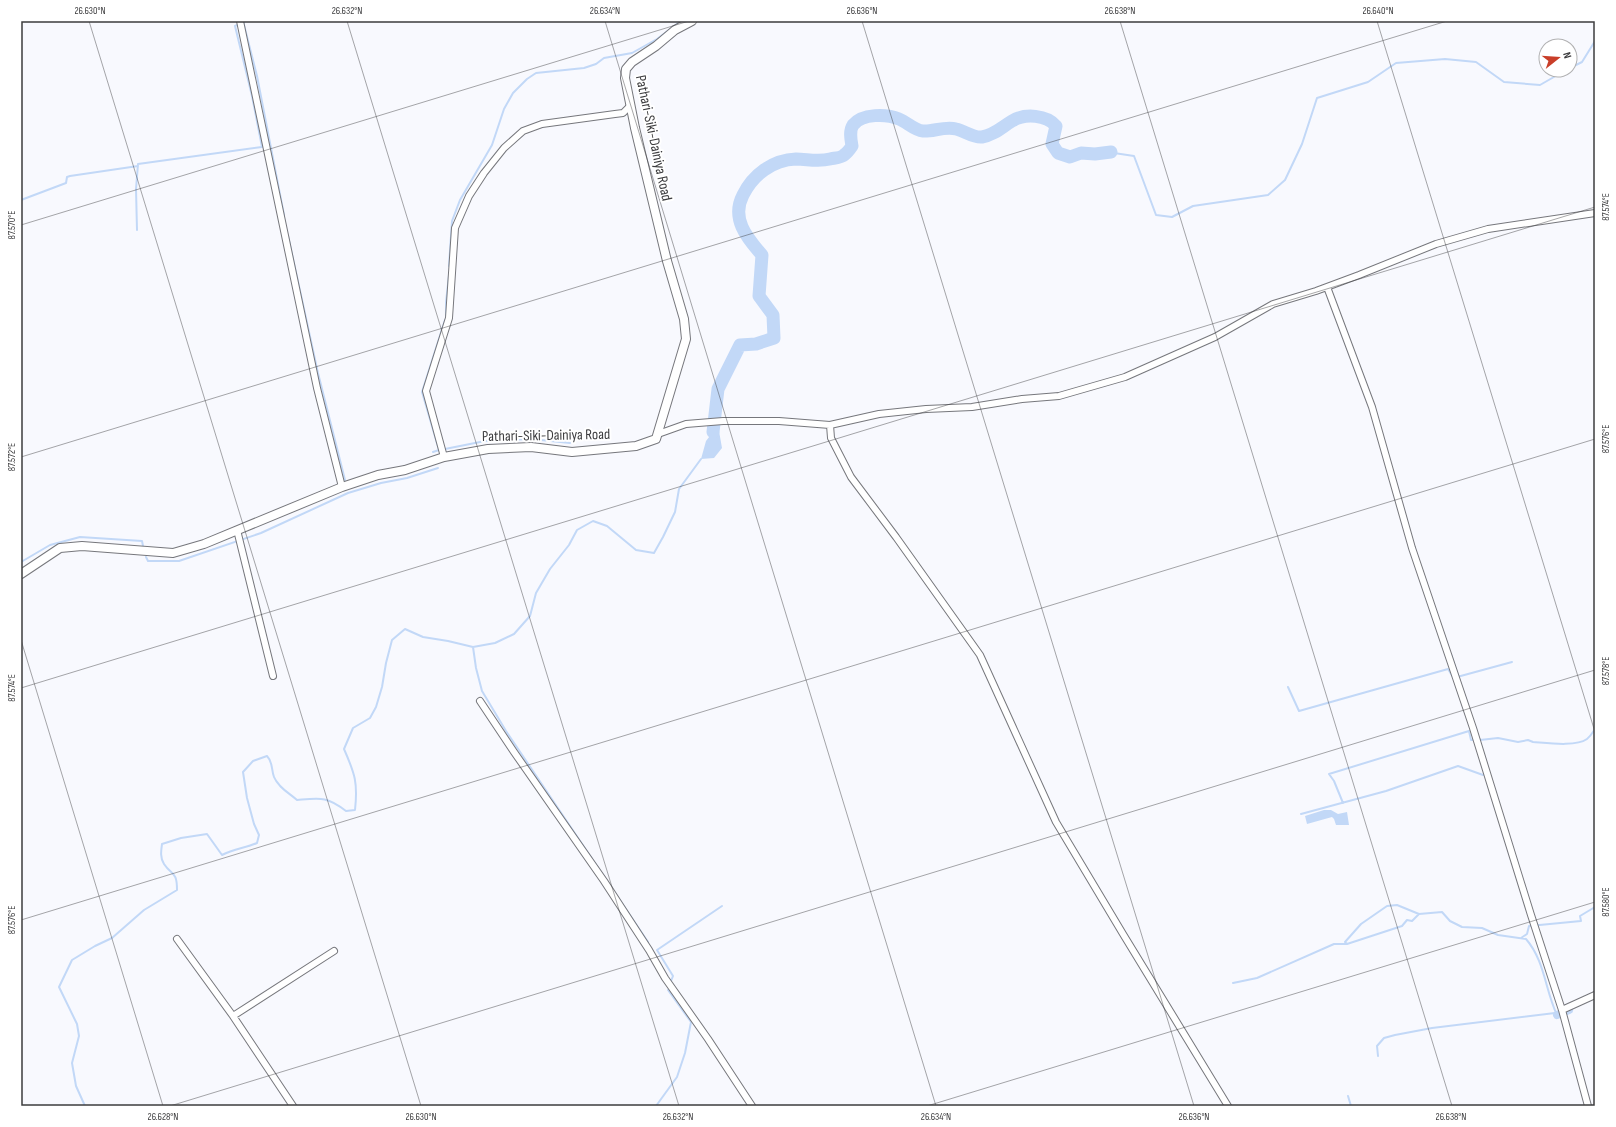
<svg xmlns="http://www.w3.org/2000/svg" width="1616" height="1127" font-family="'Sofia Sans Condensed',sans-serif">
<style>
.water{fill:#c2d8f7}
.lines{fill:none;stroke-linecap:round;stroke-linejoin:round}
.stream{stroke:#c2d8f7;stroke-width:2}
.canal{stroke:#c2d8f7;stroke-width:8}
.river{stroke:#c2d8f7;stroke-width:13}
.minor-casing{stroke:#76777c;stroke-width:8}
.secondary-casing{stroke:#76777c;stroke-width:10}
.minor{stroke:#fff;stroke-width:6}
.secondary{stroke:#fff;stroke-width:8}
.ticks{fill:none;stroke:#3c3c3e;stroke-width:1;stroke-opacity:0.45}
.labels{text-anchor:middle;stroke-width:4;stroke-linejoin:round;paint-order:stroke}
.street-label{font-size:15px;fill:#3c3c3e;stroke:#fff}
.neatline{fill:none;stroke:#3c3c3e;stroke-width:1.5}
.ticks-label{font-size:10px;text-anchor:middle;fill:#3c3c3e}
</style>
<rect width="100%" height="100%" fill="#f8f9fe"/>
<path class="water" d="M719,431L722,448L714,458L701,459L706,441L713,432Z
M1324,810H1331L1338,814L1347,812L1349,825H1336L1334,819L1332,817L1307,824L1305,816Z"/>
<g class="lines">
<path class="stream" d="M243,21L257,76L284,215
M1570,68L1582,62L1595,41
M1114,153L1134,156L1156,215L1172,217L1193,206L1268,195L1285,180L1302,144L1317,98L1368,82L1396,63L1445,59L1476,62L1504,82L1540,85L1566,70
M21,200L66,183L67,177L70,176L138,166
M137,230L136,189L138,164L262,147L252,96L235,26L244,22
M288,236L318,373L345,480
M449,266L452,221L460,200L492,145L504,109L513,93L527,79L536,73L584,68L596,64L604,58L632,53L657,39L681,21
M446,316V302L449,275
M445,449L485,441L531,439L570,443
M433,452L439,450L422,392L445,320
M146,557L148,561H179L261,533L348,493L381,483L407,478L438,468
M21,562L50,545L80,537L142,541L143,546
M473,647L476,668L482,691L506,731L648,942
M1451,654L1464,694
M1457,677L1512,662
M1288,687L1299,711L1448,669L1453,677
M1479,738L1480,740L1498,738L1518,742L1528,740L1533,742C1547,743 1576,747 1587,739C1591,736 1593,732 1595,729
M1343,803L1334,781L1329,774L1469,731L1471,740H1475
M1301,814L1386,791L1458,766L1483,775
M1521,938L1527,934L1529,926L1581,921L1580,916L1595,907
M1345,942L1361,924L1387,906L1397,905L1419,914L1442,912L1450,921L1462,927L1482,928L1498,935L1526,939C1545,961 1545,990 1557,1015
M1346,943L1347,944L1402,926L1407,920L1412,921L1419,914
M671,981L673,976L657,950L722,906
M1233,983L1257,978L1334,944H1347
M1378,1056L1377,1046L1384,1038L1395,1035L1432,1028L1555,1013
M1348,1096L1351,1106
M85,1106L76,1086L72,1063L79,1036L77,1024L59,987L72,960L95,946L112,938L144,910L177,890C177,871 172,876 164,864C160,858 161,851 162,844L181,838L207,834L222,855C234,849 245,848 257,843L259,835L254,824L247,798L243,772L253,761L267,756C273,762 271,769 274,777C278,787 289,793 297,800C320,798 327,796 346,811L355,810C358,783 355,774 344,749L353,728L370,718L376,707L382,687L386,663L392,640L405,629L423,637L448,641L473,647L495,643L514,634L530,616L536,593L550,569L569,545L577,530L593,521L607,526L636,550L654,553L663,537L675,512L679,489L701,459
M656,1106L677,1077L685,1053L691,1022L668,990"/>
<path class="canal" d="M1557,1015L1569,1010"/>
<path class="river" d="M713,432L718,389L740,345L756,344L774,338L773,315L759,296L762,255C746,237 731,218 743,195C753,175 772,160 796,159C807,159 818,162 830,159C834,158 841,158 844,155C847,153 850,149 852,146C851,140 849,131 853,125C862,113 887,114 899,119C907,122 914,130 923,131C932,132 945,126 956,129C965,131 973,138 982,137C994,135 1002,127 1012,121C1025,113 1047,115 1056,126L1052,144L1058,153L1070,157L1081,153L1095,154L1111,152"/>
<defs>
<path id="minor" d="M240,21L317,388L342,487
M1327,287L1372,407L1412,548L1473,728L1531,915L1562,1010L1588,1106
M830,425L831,438L851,477L896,537L980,655L1056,822L1123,934L1228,1106
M658,434L686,424L723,421H779L830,425L879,414L926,409L972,407L1022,399L1059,396L1125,377L1215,337L1273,304L1316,291L1359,275L1436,244L1488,229L1595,213
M444,457L426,391L449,318L455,228L469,196L484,173L504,148L523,131L542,124L615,114L623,113L630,106
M237,530L273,676
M480,701L514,752L604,881L649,950L665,978L708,1039L752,1106
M177,939L233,1016L293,1106
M1562,1010L1595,995
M233,1016L334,951"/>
<path id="secondary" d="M21,574L60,548L82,546L173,553L204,544L342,487L378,475L405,470L444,457L488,449L531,447L572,452L636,446L656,439L686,339L684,319L667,261L635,128L625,78L626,69L632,62L656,46L675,30L692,21"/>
</defs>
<use href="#minor" class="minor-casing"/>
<use href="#secondary" class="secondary-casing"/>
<use href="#minor" class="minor"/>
<use href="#secondary" class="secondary"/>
</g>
<path class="ticks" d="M89,21L421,1106M347,21L679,1106M605,21L936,1106M862,21L1194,1106M1120,21L1452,1106M1377,21L1595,732M21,225L689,21M21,457L1447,21M21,640L163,1106M21,688L1595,207M21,920L1595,439M170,1106L1595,670M927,1106L1595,902"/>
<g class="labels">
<g class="street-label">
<text transform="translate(654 138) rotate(78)" y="5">Pathari-Siki-Dainiya Road</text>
<text transform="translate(546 435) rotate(-1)" y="5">Pathari-Siki-Dainiya Road</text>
</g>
</g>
<rect width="1616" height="1127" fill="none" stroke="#ffffff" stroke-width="44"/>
<g transform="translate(1558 58) rotate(73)"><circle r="19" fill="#ffffff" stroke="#b1b1b2"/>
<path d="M0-3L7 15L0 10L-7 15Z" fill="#c93e29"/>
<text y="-6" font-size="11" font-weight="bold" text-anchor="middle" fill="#3c3c3e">N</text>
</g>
<rect x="22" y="22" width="1572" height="1083" class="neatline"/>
<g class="ticks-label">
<text x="90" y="14">26.630°N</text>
<text x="347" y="14">26.632°N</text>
<text x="605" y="14">26.634°N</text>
<text x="862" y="14">26.636°N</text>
<text x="1120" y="14">26.638°N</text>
<text x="1378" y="14">26.640°N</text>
<text transform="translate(1605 207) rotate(-90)" y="4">87.574°E</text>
<text transform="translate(11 225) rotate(-90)" y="4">87.570°E</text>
<text transform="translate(1605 439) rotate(-90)" y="4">87.576°E</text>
<text transform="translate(11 457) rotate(-90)" y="4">87.572°E</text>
<text transform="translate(1605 671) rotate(-90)" y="4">87.578°E</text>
<text transform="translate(11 688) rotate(-90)" y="4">87.574°E</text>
<text transform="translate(1605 902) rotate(-90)" y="4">87.580°E</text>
<text transform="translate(11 920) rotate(-90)" y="4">87.576°E</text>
<text x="163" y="1120">26.628°N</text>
<text x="421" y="1120">26.630°N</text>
<text x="678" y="1120">26.632°N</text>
<text x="936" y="1120">26.634°N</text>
<text x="1194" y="1120">26.636°N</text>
<text x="1451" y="1120">26.638°N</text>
</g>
</svg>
